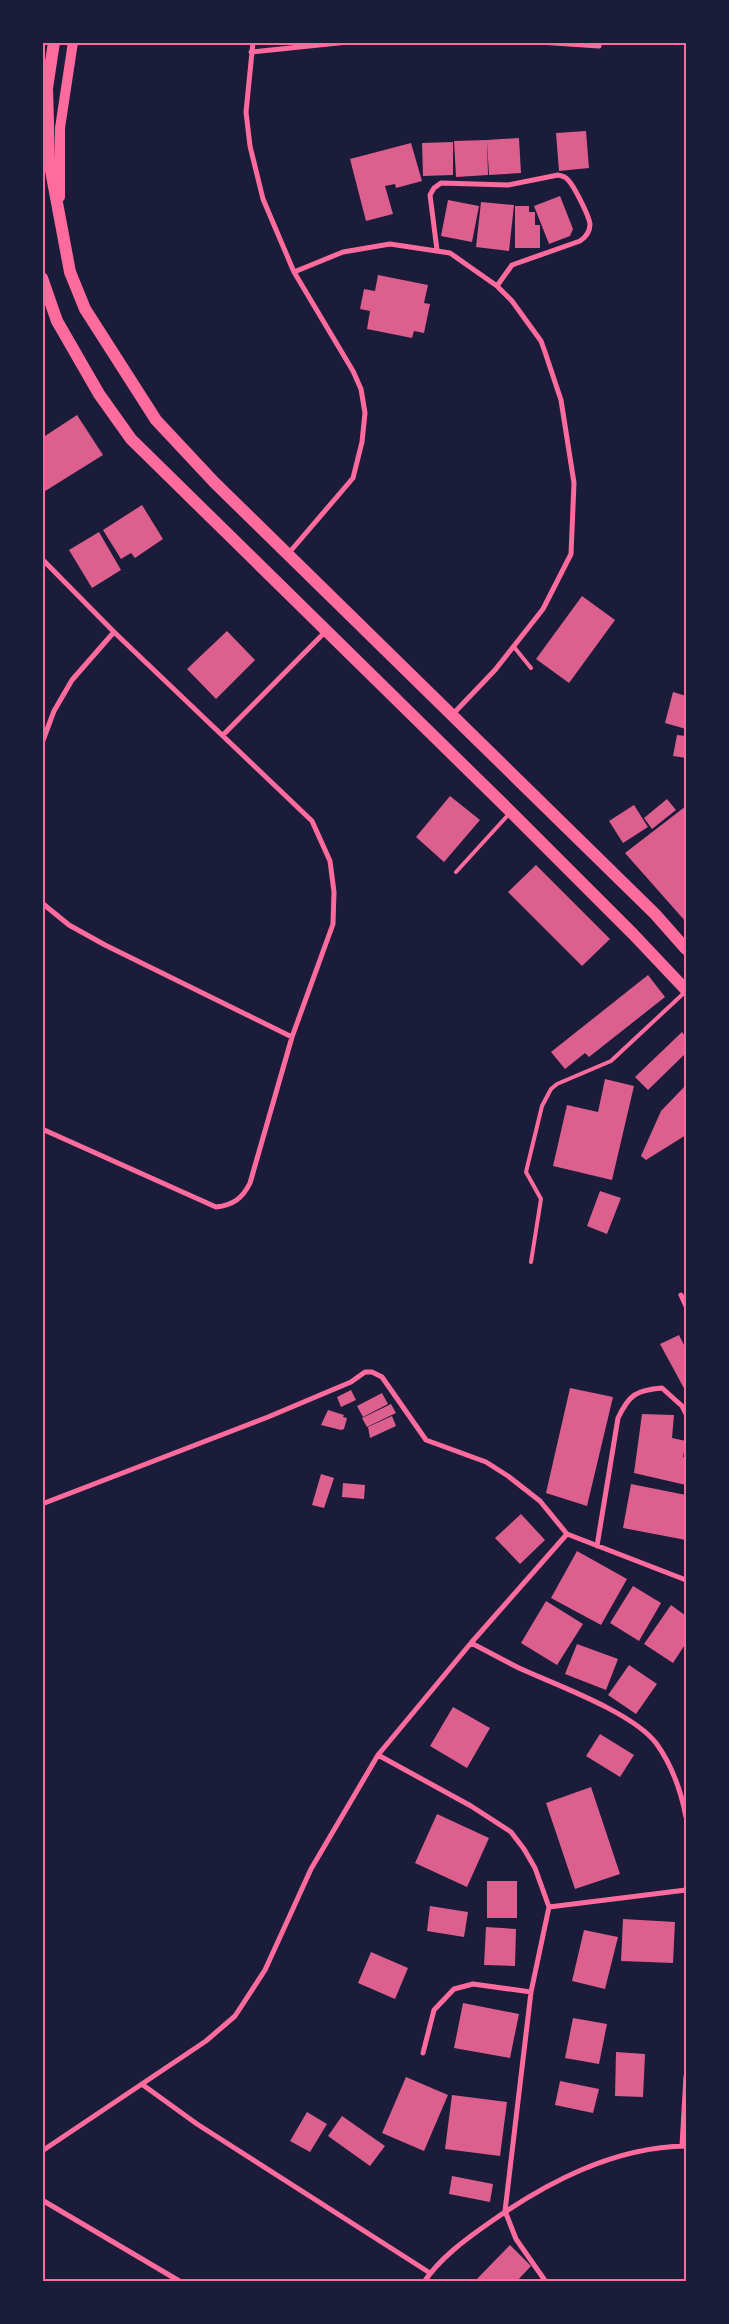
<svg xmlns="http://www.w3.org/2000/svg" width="729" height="2324" font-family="'IBM Plex Serif',serif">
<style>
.building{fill:#dd5f8e}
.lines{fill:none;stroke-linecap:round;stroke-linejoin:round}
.service{stroke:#ff6b9d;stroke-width:4}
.minor{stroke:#ff6b9d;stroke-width:5}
.secondary{stroke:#ff6b9d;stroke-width:10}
.primary{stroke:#ff6b9d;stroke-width:12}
.neatline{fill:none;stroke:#ff6b9d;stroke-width:2}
</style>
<rect width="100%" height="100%" fill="#1b1b3a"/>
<path class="building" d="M586,131L589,168L559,171L556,133Z
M519,138L521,173L489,175L487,140Z
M487,140L488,175L456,177L454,141Z
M453,142V175L423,176L422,143Z
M411,143L422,181L396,188L395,184L385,186L393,214L366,221L350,159Z
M560,196L573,229L570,236L549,244L534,206Z
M448,200L479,206L472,242L441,236Z
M481,202L514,205L509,251L476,247Z
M515,206H529V212H535V225H540V248H515Z
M378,275L428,285L424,303L430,304L424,333L414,331L412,338L367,329L370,311L360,309L364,289L375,291Z
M77,415L103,455L42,493V438Z
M142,505L163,539L135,558L131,553L121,559L103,530Z
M99,532L121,570L92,588L69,550Z
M582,596L615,620L569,683L536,659Z
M227,631L255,660L216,699L187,669Z
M673,692L686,696V729L665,723Z
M677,735L686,736V758L673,756Z
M450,796L480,820L444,862L416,837Z
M667,799L676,810L652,829L644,818Z
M634,805L648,827L623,843L609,821Z
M686,806V922L625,853Z
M536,865L610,939L582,966L508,892Z
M648,975L665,997L589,1057L585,1053L565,1069L551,1052Z
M682,1032L686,1037V1053L648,1090L635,1077Z
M605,1079L634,1086L612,1180L553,1166L567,1105L598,1112Z
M686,1085V1135L646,1160L641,1156L661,1111Z
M600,1191L621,1198L607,1234L587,1226Z
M679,1335L686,1349V1392L660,1344Z
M570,1388L613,1397L587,1506L546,1493Z
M351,1390L356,1400L341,1407L337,1397Z
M382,1393L388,1404L363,1417L357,1406Z
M391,1404L396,1413L367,1427L362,1418Z
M328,1410L344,1415L343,1417L347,1418L344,1429L341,1430L321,1425Z
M642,1414L674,1415L672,1438L686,1441L683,1457L686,1458V1485L634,1473Z
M392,1416L396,1426L370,1438L368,1427Z
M321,1474L334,1478L324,1508L312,1505Z
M343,1483L365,1485L364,1499L342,1497Z
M631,1484L686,1495V1540L623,1528Z
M521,1514L545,1540L520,1564L495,1538Z
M577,1551L627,1579L601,1625L551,1598Z
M633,1586L661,1603L639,1641L610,1623Z
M546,1601L583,1624L557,1665L521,1643Z
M671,1605L686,1616V1643L673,1663L644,1644Z
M577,1644L618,1659L606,1690L565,1674Z
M629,1665L657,1684L636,1714L608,1695Z
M453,1707L490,1728L467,1768L430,1746Z
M600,1734L634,1755L620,1777L586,1756Z
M591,1787L620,1874L575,1889L546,1803Z
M437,1814L489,1838L467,1887L415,1863Z
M487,1881H517V1918H487Z
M430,1906L468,1912L464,1937L427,1931Z
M623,1919L675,1922L673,1963L621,1961Z
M486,1927L516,1929L515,1966L484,1965Z
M584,1930L618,1937L605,1989L572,1981Z
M371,1952L408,1968L395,1999L358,1983Z
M463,2003L519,2014L510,2058L454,2048Z
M573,2018L607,2024L599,2064L565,2058Z
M616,2052L645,2054L643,2097L615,2096Z
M406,2077L448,2095L424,2151L382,2133Z
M560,2081L599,2089L593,2113L555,2105Z
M452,2095L507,2102L500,2156L445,2149Z
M307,2112L327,2124L310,2152L290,2141Z
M342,2116L385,2146L370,2166L328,2136Z
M452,2176L493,2184L490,2202L449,2194Z
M510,2245L531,2266L516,2282H474Z"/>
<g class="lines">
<path class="service" d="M514,647L531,668
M456,872L509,814
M531,1262L541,1199L526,1172L542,1106L551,1089L557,1084L611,1061L685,992"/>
<path class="minor" d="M253,42L246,112L250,146L263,199L294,272L353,371L361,389L365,413L362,442L353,478L288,554
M539,42L599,46V42
M251,52L348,42
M437,250L430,195L434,188L441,183L508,185L558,175C561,176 564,176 566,178C573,183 589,216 590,224C590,231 586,237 580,241L512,265L497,286
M294,272L343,252L390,244L450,253L497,286L512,301L541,341L545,352L561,400L574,483L571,554L543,609L495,670L453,714
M42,559L114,632L312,821L330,861L334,892L333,924L292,1037L250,1183C242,1199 233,1205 216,1207L42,1129
M223,735L326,631
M42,743L54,711L72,680L114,632
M42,903L69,925L105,945L292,1037
M681,1295L686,1306
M42,1504L268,1417L351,1382L365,1372H372L382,1377L426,1440L486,1462L508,1476L540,1501L567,1534L686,1580
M597,1546L618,1418C629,1395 636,1390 662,1388L682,1406L686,1414
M471,1643C487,1651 503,1660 519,1668C556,1685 632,1712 656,1743C672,1765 681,1791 686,1817
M378,1755L471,1806L511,1832L524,1849L535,1868L549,1907L531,1992L505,2211L516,2239L546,2282
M549,1907L686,1890
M423,2053L434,2010L454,1989L473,1984L531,1992
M143,2085L197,2124L430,2273
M682,2146L686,2076
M42,2151L206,2041L235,2016L265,1970L311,1869L378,1755L471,1643L567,1534
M42,2200L181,2282
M424,2282C440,2258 466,2239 489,2223C547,2182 614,2147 686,2146"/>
<path class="secondary" d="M60,197V128L73,42"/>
<path class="primary" d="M54,42L47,88L49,160L70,272L85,309L156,420L214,482L655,914L686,949
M42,278L57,321L99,394L131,439L511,812L633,934L686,990"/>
</g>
<rect width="729" height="2324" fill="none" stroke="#1b1b3a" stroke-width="88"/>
<rect x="44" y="44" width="641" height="2236" class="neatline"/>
</svg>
